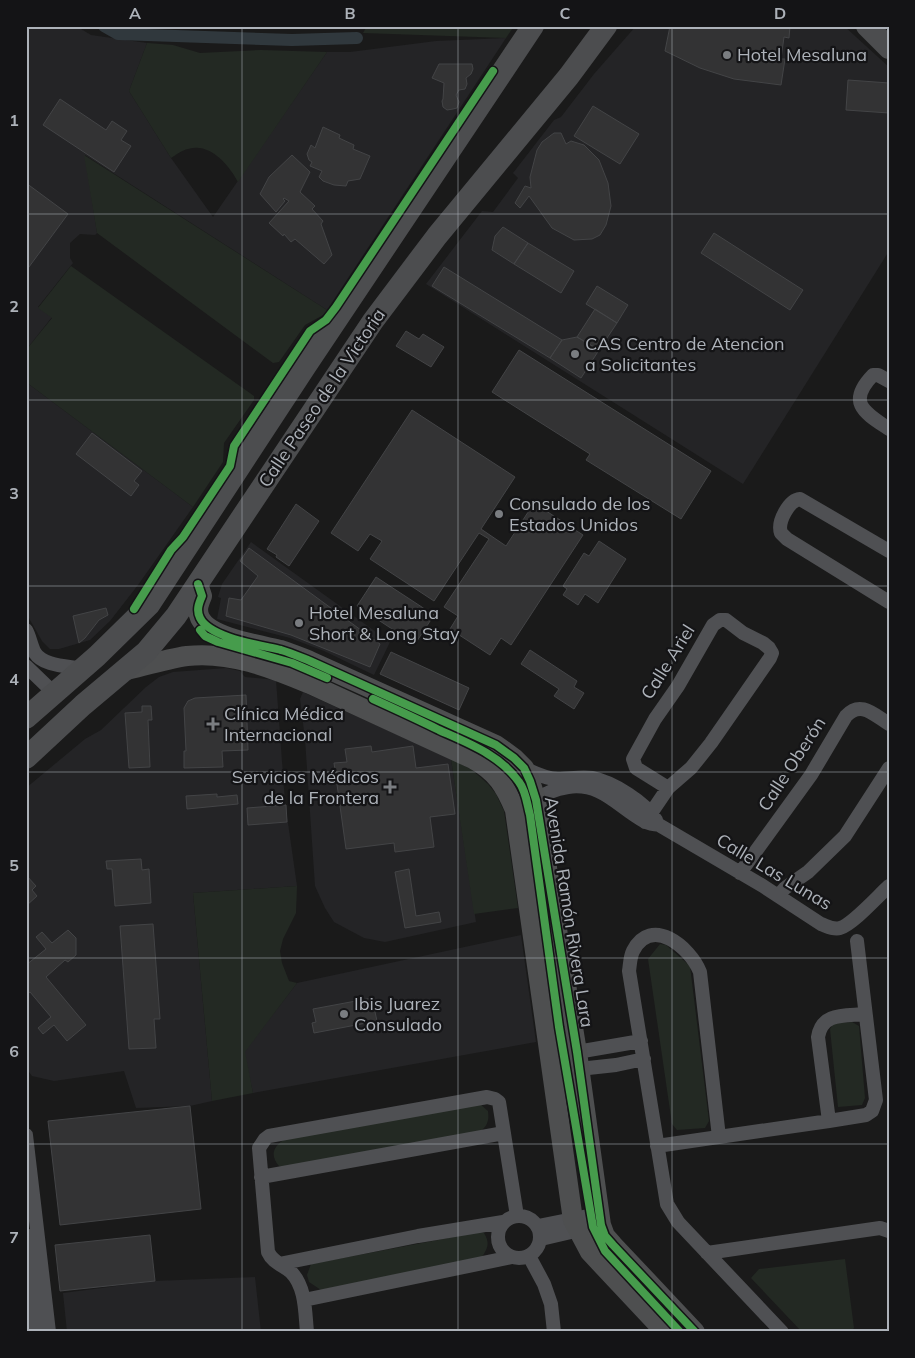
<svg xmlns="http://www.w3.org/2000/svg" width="915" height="1358" font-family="Mulish,sans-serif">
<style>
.built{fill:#242426}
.green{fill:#232923}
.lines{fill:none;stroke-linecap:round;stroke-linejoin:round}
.canal{stroke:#30383d;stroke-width:12}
.building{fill:#333334;stroke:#434446}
.street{stroke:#4f5053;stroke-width:14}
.secondary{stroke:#4e4f50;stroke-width:20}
.primary{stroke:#4c4d4f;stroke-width:22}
.cycleway-casing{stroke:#141416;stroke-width:11}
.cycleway{stroke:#469c4c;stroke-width:8}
.grid{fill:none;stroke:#adb2b9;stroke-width:1;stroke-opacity:0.55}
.poi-dot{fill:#7a7d81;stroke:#141416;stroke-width:2}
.labels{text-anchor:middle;stroke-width:4.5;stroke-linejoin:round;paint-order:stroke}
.poi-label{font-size:18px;fill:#adb2b9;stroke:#141416;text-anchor:start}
.street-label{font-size:18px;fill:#adb2b9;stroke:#141416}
.neatline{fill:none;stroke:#adb2b9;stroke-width:2}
.grid-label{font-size:16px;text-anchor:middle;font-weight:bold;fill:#adb2b9}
</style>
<rect width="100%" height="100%" fill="#1a1a1a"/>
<path class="built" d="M26,26H76L91,35L147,43L129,91L171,158L213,217L327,52H350L436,41L506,38L327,310L85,155L97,233L95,235L80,234L70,243V258L73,263L38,307L52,317L26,350Z
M636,26H844L889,67V251L743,484L426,284L482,211L493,212L518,178L513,173L554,120L561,117L594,74Z
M26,382L193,507L138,585L110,621L90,640L59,649H50L42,641L26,613Z
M251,542L390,642L374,675L324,651L290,638L217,619L221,598L218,597L222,584Z
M226,668L240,671L245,677L276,680L285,802L297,886L193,893L212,1101L190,1106L136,1108L124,1071L54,1081L32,1076L26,1068V788L85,739L101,730L146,687L159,677L173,672Z
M303,692L451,759L476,922L385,942L364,938L334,922L325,908L315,886L305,739L300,699Z
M521,935L536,1042L253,1093L244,1052L297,983Z
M255,1277L261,1332H67L63,1293L155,1281Z"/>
<path class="green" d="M367,26H514L506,38L363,33Z
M147,43L173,45L200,53L261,50L327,52L238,182C229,165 210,142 188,149C182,150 176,155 171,158L129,91Z
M84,155L327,310L325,314L305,325L279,362L273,363L97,233Z
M71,266L254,396V400L224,443L223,462L193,507L26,382V350L52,318L38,308Z
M451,759L471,769L488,784L496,794L504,811L518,908L474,914Z
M297,886L296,913L283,939L280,951L282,963L289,981L297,983L245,1052L253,1093L212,1101L193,893Z
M660,944L666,945L690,966L709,1121L705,1128L677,1130L672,1124L648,959Z
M852,1022L859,1026L865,1098L862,1105L838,1107L830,1029L834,1023Z
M480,1104L488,1111C489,1120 488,1125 481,1131L286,1168L279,1166C269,1154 274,1146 286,1138Z
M480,1232L484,1233C490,1243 488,1248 482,1257L321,1290L309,1282L307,1275L311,1264Z
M845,1259L854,1328L850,1332H802L751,1278L759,1269Z"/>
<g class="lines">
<path class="canal" d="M104,26L118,34L292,40L357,38"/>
</g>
<path class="building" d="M670,26H790L789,38L784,37L781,59H785L781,85L734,79L700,68L665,51Z
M439,64H472L473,69L471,74L466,78L467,84L465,89L459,90L456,95L459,102L457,108L453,109L447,110L443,107L442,101L443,99L444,83L432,78Z
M848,80L889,83V113L846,110Z
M60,99L106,130L112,121L127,131L121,140L131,146L114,172L43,125Z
M593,106L639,134L620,164L574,136Z
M323,127L340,135L339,138L354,145L353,149L370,156L360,179L348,181L346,186L334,185L323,181L319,177L322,171L310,166L312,162L309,160L307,154L311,145L315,148Z
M554,133H561L566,144L571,141L584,145L599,160L608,183L611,206L606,225L600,235L592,239L574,240L552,228L529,196L520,208L515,203L525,186L531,188L530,177L537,150L542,142Z
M292,155L310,172L300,192L315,206L312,209L323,221L321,224L332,255L324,264L295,239L291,242L284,234L283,236L269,223L289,201L284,198L283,199L285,201L276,212L260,194L269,177Z
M26,183L68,214L26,271Z
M503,227L528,243L514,264L492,250L495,236Z
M714,233L803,290L790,310L701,253Z
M528,243L574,271L561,293L514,264Z
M444,267L562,340L550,358L432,286Z
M597,286L628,305L617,323L586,304Z
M595,309L617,323L599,350L577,337Z
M406,331L419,339L423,334L444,347L431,367L396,346Z
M577,337L599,350L581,378L550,358L562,340Z
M519,350L711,471L681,519L586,460L590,454L492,392Z
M412,410L515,477L481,529L506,546L534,503L583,535L511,645L501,638L490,655L450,629L458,616L444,607L489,539L479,533L434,601L370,559L382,541L370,534L358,551L331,533Z
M92,433L142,471L134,481L139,485L131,496L76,454Z
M296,504L319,521L289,566L276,557L277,555L267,549Z
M599,541L626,559L598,603L585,594L578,605L563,595L567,589L563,586L584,553L589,556Z
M249,548L380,644L370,667L291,635L226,616L229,598L241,600L258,576L240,561Z
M376,577L434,615L415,644L357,606Z
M106,608L108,615L99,620L85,638L79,643L73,616Z
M530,650L577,681L574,687L584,693L574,709L554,696L559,689L521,664Z
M391,652L469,688L459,710L380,674Z
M246,695L248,750L222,751L223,767L184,768V751H186L184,708L188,701L195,698Z
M142,706H151L152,720H148L150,767L129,768L125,713L142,712Z
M371,746L372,752L413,746L416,768L448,764L455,814L430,817L434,847L395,852L394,843L346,849L334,763L347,762L345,749Z
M217,794V797L237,795L238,804L187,809L186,796Z
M286,805L287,822L248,825L247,808Z
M141,859L142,870L149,869L151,903L115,906L112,869H107L106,861Z
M409,869L416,916L439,912L441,922L405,928L395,872Z
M26,875L36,886L32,890L37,896L26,906Z
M153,924L160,1019H154L156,1048L129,1049L120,926Z
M68,930L76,938V955L68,962L65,960L46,977L86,1025L67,1041L54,1025L43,1034L38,1028L51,1017L30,992L26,995V965L46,949L36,937L42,932L52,943Z
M372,998L377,1021L314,1033L312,1023L316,1022L313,1009Z
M190,1106L201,1209L60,1225L48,1121Z
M150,1235L155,1281L60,1291L55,1245Z"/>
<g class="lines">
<path class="street" d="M889,381L878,375H873C846,403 865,413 889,429
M889,551L800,499C789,500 777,522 781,533C783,535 785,537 787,539L889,602
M26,630C30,637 31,646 35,653C43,666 68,666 82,669
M26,666L54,693
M524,768C535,773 546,779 558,779C569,779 581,776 592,778C613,782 646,803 656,820
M536,800C546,792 556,789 568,787C602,782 618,807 644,821C648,824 654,824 659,825L763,886L821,924C827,926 833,930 840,928C852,925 878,896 889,886
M645,822L668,788L691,768L711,743L770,658L772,653L769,648L763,643L743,633L726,620H720L713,625L678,686L655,719L633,759L636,768L668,788
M740,873L811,775L846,716C861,700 874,715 889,724
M778,896L785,888L808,872L845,836L889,768
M577,1052L641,1041
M579,1069L616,1065L644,1059
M829,1121L818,1037C822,1012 845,1016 865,1014
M26,1135L49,1332
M719,1137L700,972C690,947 651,915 633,951C630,957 630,965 629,971L667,1204L678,1222L782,1332
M657,1146L829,1121L866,1115L872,1111L876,1100L857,941
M261,1177L504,1133
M498 1237a21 21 0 1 1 42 0a21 21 0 1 1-42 0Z
M538,1226L598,1214
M26,1235L36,1332
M541,1239L601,1225
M707,1253L880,1228L889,1231
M529,1256L544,1284L551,1304L554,1332
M279,1264L418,1236L503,1222
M304,1300L512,1257
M307,1332C305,1313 306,1287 291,1272C283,1265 273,1263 268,1252L259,1148L265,1139L269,1136L487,1097L495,1099L499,1102L517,1216"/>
<path class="secondary" d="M198,584L202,596C199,603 196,610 200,618C210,638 260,645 281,650C291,653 300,657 310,661L496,745L514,758L524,768L530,781L536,800L577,1052L601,1225L605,1236L613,1245L695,1332
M123,671C144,666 166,659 187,656C229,651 272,668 310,684L473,759C497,772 505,786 515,810L573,1220L590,1252L665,1332"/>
<path class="primary" d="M867,26L889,48
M26,718L97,656L149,605L305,367L533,26
M26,758L83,705L146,652L176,616L373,321L437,236L569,76L606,26"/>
<defs>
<path id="cycleway" d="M198,584L202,596C199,603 196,610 200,618C210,638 260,645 281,650C291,653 300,657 310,661L496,745L514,758L524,768L530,781L536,800L577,1052L601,1225L605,1236L613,1245L695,1332
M134,609L171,550L183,537L230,466L234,446L310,331L326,320L336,307L493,71
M200,630L205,636L218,642L292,663L327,678
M373,699C395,709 417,719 439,730C468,743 500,755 519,782C526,791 527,804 530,815L559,1027L593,1227L605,1251L680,1332"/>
</defs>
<use href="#cycleway" class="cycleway-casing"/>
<use href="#cycleway" class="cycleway"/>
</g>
<path class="grid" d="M242,26V1332M458,26V1332M672,26V1332M26,214H889M26,400H889M26,586H889M26,772H889M26,958H889M26,1144H889"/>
<g class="poi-dot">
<circle cx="727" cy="55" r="5"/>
<circle cx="575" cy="354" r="5"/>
<circle cx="499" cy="514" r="5"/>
<circle cx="299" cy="623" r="5"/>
<path d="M210.5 716.5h5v5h5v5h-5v5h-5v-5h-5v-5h5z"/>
<path d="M387.5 779.5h5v5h5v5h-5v5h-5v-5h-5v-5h5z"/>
<circle cx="344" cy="1014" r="5"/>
</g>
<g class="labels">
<g class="poi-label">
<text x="737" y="61">Hotel Mesaluna</text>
<text x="585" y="350">CAS Centro de Atencion<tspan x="585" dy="21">a Solicitantes</tspan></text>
<text x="509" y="510">Consulado de los<tspan x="509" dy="21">Estados Unidos</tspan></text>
<text x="309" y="619">Hotel Mesaluna<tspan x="309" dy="21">Short &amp; Long Stay</tspan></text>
<text x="224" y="720">Clínica Médica<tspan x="224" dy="21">Internacional</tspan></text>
<text x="379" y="783" text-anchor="end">Servicios Médicos<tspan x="379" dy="21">de la Frontera</tspan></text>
<text x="354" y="1010">Ibis Juarez<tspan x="354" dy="21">Consulado</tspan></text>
</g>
<g class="street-label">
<text transform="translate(322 398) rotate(-56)" y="6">Calle Paseo de la Victoria</text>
<text transform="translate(668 662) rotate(-58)" y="6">Calle Ariel</text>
<text transform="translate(792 764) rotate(-57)" y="6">Calle Oberón</text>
<text transform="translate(774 872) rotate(31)" y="6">Calle Las Lunas</text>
<text transform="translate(569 912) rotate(81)" y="6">Avenida Ramón Rivera Lara</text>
</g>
</g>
<rect width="915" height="1358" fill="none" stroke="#141416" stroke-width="55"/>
<rect x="28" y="28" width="860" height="1302" class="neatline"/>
<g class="grid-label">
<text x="135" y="19">A</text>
<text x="350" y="19">B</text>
<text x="565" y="19">C</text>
<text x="780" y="19">D</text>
<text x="14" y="126">1</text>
<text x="14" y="312">2</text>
<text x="14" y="499">3</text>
<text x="14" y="685">4</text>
<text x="14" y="871">5</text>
<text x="14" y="1057">6</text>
<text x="14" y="1243">7</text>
</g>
</svg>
